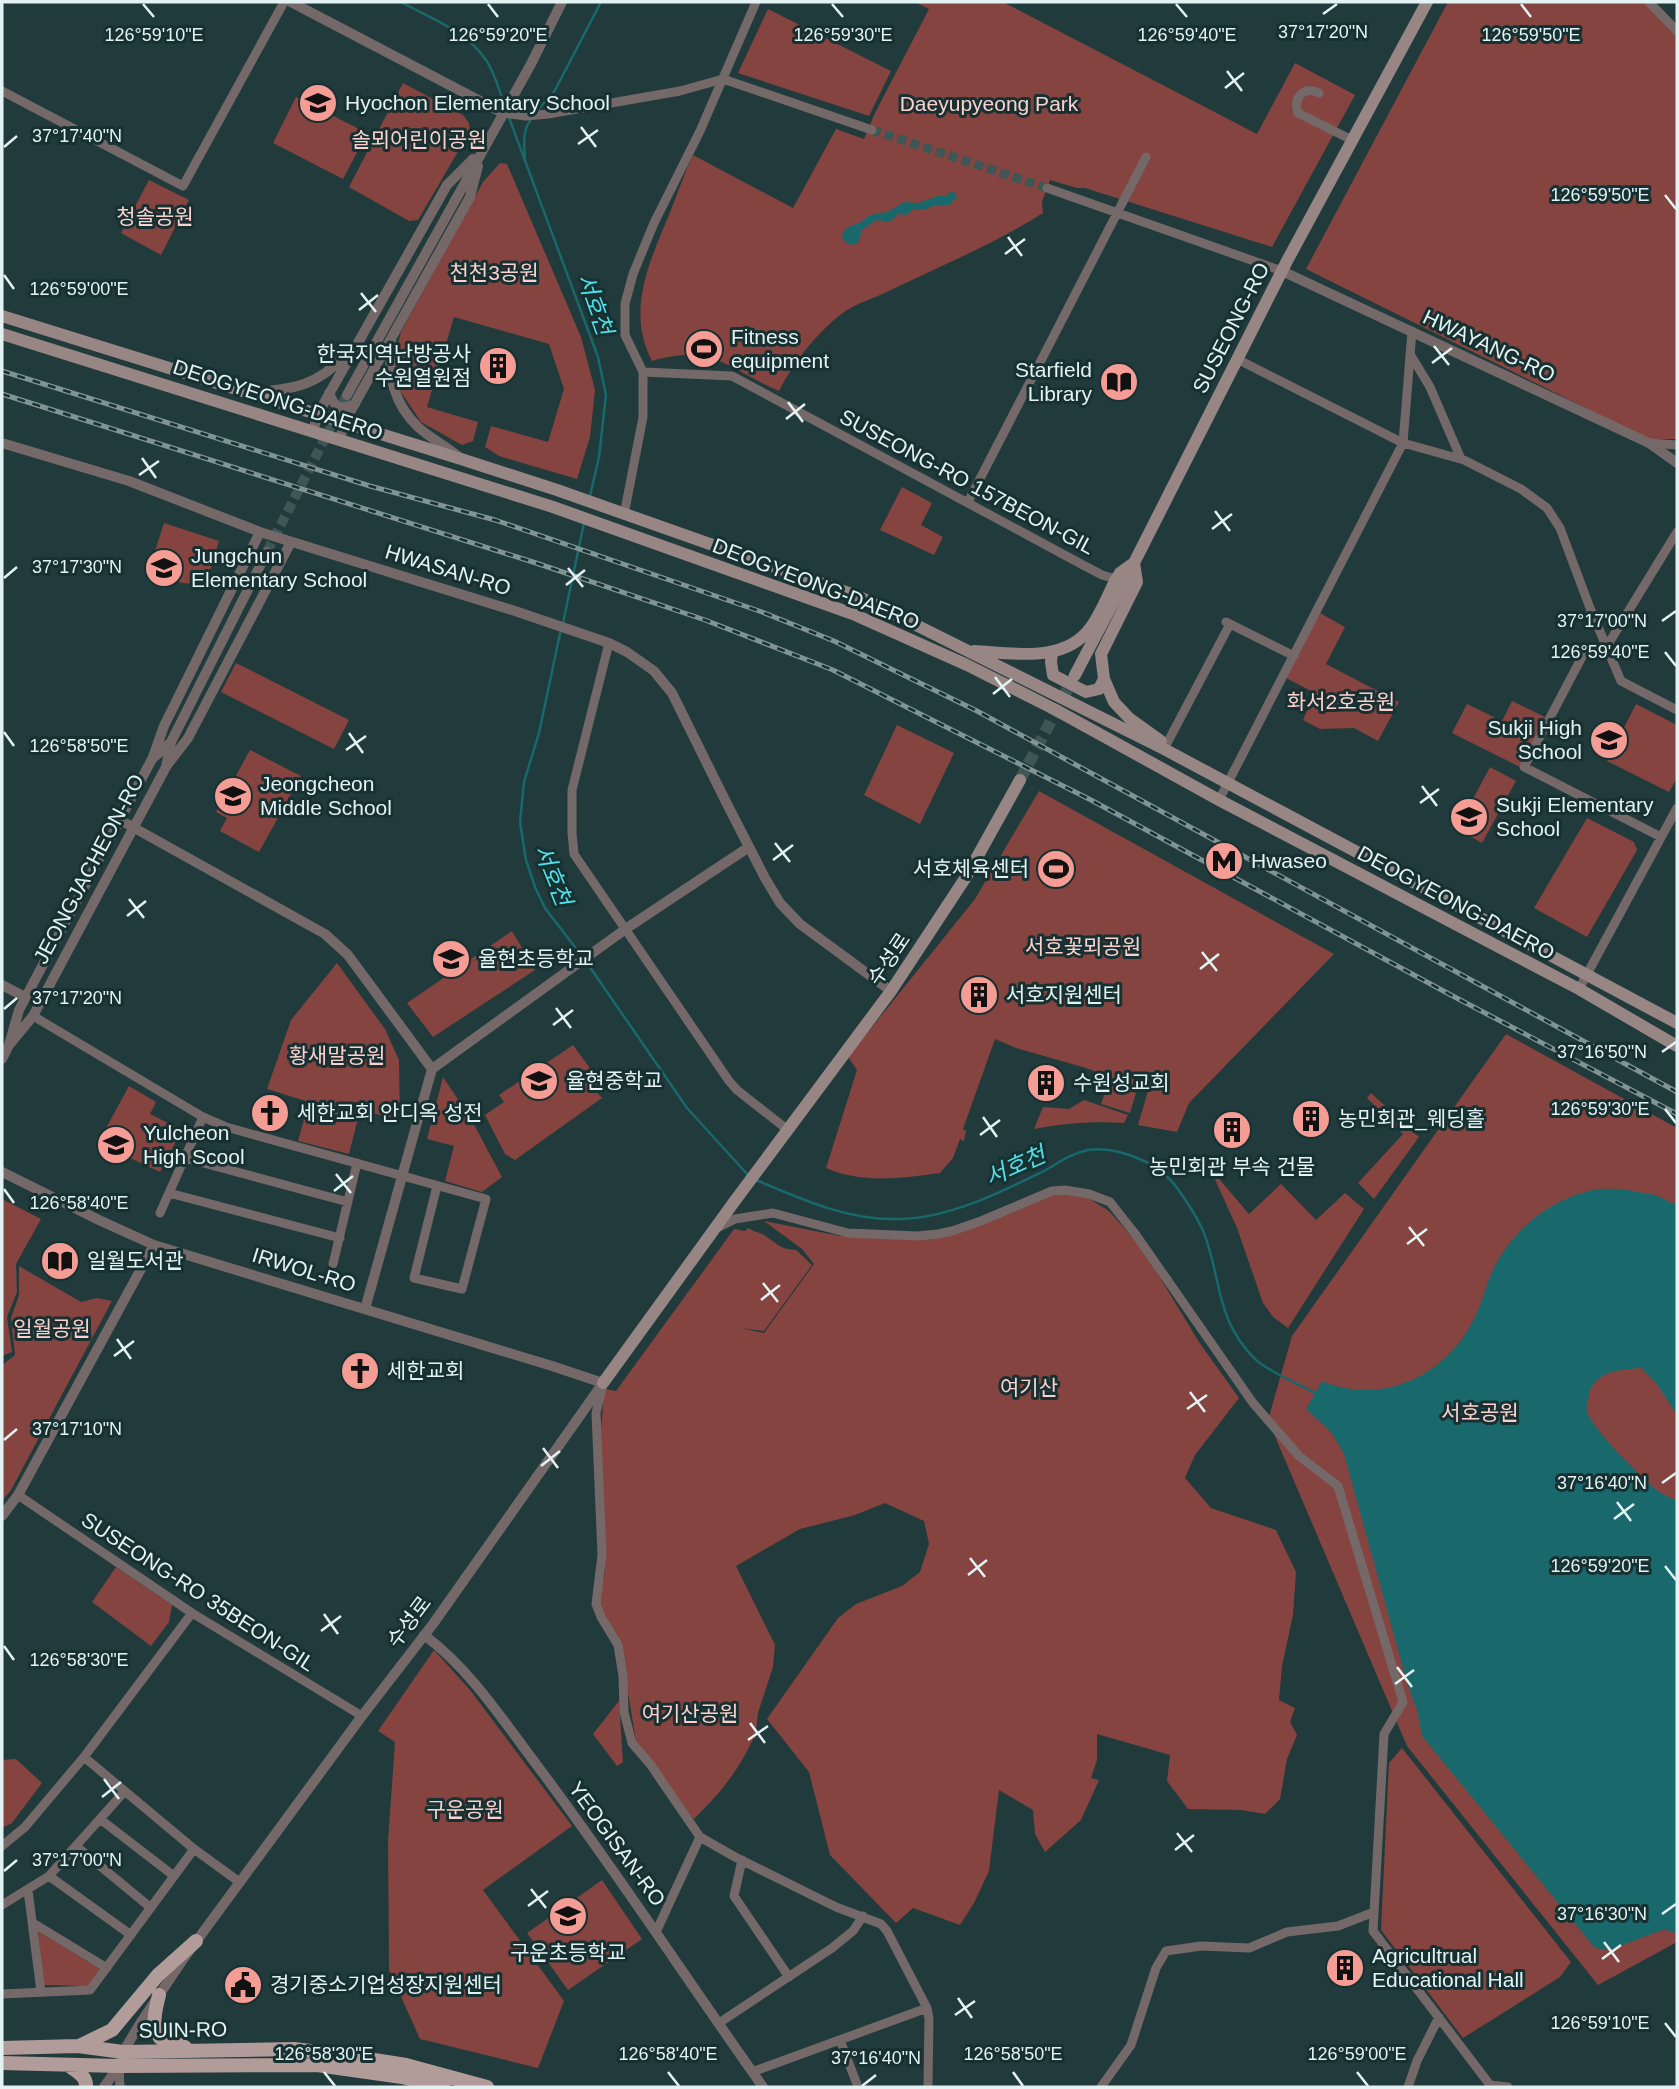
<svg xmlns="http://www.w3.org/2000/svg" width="1679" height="2089" font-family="Arial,'Noto Sans KR',sans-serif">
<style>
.green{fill:#854440}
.water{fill:#19686c}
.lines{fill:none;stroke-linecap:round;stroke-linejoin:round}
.stream{stroke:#19686c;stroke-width:2.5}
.minor-tunnel{stroke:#3e5656;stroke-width:9;stroke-dasharray:9 4.5;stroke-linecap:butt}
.tertiary-tunnel{stroke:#3e5656;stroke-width:10;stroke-dasharray:10 5;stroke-linecap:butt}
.secondary-tunnel{stroke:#3e5656;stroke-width:12;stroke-dasharray:12 6;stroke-linecap:butt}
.minor{stroke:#746968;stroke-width:9}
.tertiary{stroke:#746968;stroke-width:10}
.secondary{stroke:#978684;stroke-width:12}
.primary{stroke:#b29c99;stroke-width:14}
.rail-casing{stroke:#809495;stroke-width:5}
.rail{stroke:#173031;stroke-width:2.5;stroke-dasharray:8;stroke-linecap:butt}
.ticks{fill:none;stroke:#e3f2f2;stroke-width:2.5}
.labels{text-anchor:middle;stroke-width:6;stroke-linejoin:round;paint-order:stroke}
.poi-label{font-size:21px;fill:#e3f2f2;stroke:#173031;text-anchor:start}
.park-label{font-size:21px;fill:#fcd1cd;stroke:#173031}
.street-label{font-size:21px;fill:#e3f2f2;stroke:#173031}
.water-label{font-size:23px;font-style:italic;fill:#51e0e9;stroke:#173031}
.ticks-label{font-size:18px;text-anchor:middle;fill:#e3f2f2;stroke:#173031;stroke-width:6;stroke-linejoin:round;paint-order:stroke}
</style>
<rect width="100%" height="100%" fill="#213a3b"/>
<path class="green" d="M915,2H1003L1257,134L1295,63L1355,95L1272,247L1085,188H1077L1050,180L1042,202L1043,213C996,243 943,265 893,289C876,298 855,303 840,315C815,335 793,363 779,391C728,369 712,343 652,361C626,311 649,263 669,215C677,195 684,174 693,155L793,208L836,129L864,139L875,113L929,9Z
M1448,2H1644L1677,35V439H1648L1306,269Z
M768,9L891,71L869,116L738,73Z
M403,83L463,115L469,123L470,131L418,220L409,221L349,187Z
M296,97L367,133L343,179L273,143Z
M500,163L507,164L581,337L595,390L590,437L577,479L499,456L485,447L491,426L548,442L564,389L549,344L454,317L427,407L478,422L473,441L462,445L421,422L397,386L395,355L401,332L483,182Z
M149,180L189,200L161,255L121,233Z
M902,487L932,503L921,525L943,537L934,555L880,530Z
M164,523L219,541C215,552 213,568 206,577C194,592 163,577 148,573Z
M1320,613L1345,627L1326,664L1399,702L1378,741L1354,728L1320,729L1303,720L1315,693L1286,678Z
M236,663L349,720L334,749L221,692Z
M1512,701L1545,717L1520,767L1452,733L1467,704L1502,721Z
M1636,704L1677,725V778L1669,792L1607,761Z
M897,725L954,753L920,824L864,795Z
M250,750L301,776L259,852L220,831L227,818L216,812Z
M1490,767L1516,781L1482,843L1457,829Z
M1039,791L1334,954L1189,1103L1177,1132L1138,1125L1148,1091L1086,1068L1016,1048L995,1039L963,1129L966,1131L964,1141L960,1139L953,1158L940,1173C902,1178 862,1184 826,1168L857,1070L848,1057L975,899Z
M1587,818L1634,842L1637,850L1587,937L1534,908Z
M512,931L535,970L433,1037L407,1003Z
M337,963L385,1029L399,1060L400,1120L360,1110L349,1154L298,1141L309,1102L267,1089L291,1020Z
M1506,1034L1677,1128V1942L1598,1985L1407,1746L1268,1420L1292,1336Z
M573,1045L600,1082L593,1087L602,1098L515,1160L505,1154L485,1115L504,1102L499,1095Z
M443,1077L471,1119L502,1177L482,1192L445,1181L454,1146L427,1139Z
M1108,1084L1136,1093L1130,1113L1101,1104Z
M129,1086L156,1102L150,1114L182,1130L160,1172L98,1143Z
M1371,1093L1419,1137L1374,1199L1358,1183L1403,1134L1367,1098Z
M1084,1100L1128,1115L1124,1123C1093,1121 1065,1123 1034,1129L1043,1107L1069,1109Z
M1215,1174L1249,1214L1281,1184L1316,1220L1345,1193L1364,1209L1288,1328L1273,1317L1263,1303L1237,1228L1213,1175Z
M1059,1193L1088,1198L1109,1211L1142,1248L1199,1342L1239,1398L1195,1455L1185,1478L1211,1508L1276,1530L1296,1572L1293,1615L1282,1666L1279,1700L1295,1708L1290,1722L1297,1735L1287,1759L1280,1799L1265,1814L1241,1810L1188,1809L1167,1781L1170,1755L1097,1734V1760L1091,1778L1099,1780L1081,1820L1045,1852L1035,1834L1033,1810L999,1790L989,1871L974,1903L960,1925L913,1908L896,1923L830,1855L809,1772L767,1719L838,1618L856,1604L902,1586L920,1572L929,1544L924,1521L885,1503L855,1515L800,1529L736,1566L775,1645L773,1667L758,1713L755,1740L753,1735V1739C737,1773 721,1792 694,1819L684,1809L636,1741L620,1644L598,1604L605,1572L600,1442L603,1405L602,1403L605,1389L616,1391L734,1229L745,1231L748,1228C754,1232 759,1232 764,1235C778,1244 779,1249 796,1250L812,1265L764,1331L740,1328L764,1333L814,1264L802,1249L764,1221L840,1236L930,1238Z
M2,1199L41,1219L16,1264L17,1292L7,1317L12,1352L2,1356Z
M19,1266L81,1302L97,1298L112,1301L11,1490L2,1501V1365L15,1355L11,1318L19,1295Z
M116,1567L172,1605L169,1622L151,1646L92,1602Z
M434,1650L470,1690L572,1826L483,1890L564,2001L538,2068L420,2039L389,1970L388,1841L395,1742L378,1731Z
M619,1701L623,1762L617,1766L593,1734Z
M1402,1748L1571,1962L1560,1977L1463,2038L1381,1930L1389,1763Z
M16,1759L42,1783L12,1823L2,1828V1760Z
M602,1880L642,1939L568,1990L527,1933Z
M38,1931L100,1969L88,1986L43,1985Z"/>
<path class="water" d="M952,191L956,194L957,198L949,205H935L926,209L912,210L907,215L899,214L889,222L877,220L862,230L858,243L851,245L843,240L842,235L846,228L861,222L870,215L887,212L904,202L918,203L938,196H945Z
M1621,1189L1655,1195L1677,1205V1415L1656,1383L1641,1368C1617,1370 1591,1371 1588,1400C1587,1404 1586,1407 1587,1411C1591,1428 1643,1479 1658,1491C1664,1495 1671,1498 1677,1501V1931L1674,1933L1665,1929L1609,1950H1603L1594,1947L1422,1736L1417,1710L1408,1686L1344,1454L1331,1432L1306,1409L1322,1381C1376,1404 1435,1381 1466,1333C1477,1316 1483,1298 1489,1279C1506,1236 1544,1202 1589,1191C1599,1188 1610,1189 1621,1189Z"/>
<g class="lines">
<path class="stream" d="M401,2C430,18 467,31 486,60C495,73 499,91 505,106
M536,112L554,92L601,2
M508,115L598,357L606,395L599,457L590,496
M525,158C524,144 522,130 532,118
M563,623L584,523
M561,629L539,733L524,782L520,822L526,860L535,887L545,908L581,955
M585,960L687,1108L748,1175
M756,1180C801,1199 849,1221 899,1219C948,1218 997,1194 1040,1173C1056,1165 1069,1154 1088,1150C1107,1147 1127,1153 1144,1161C1158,1167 1171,1179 1180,1192C1189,1205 1198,1218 1204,1233C1222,1280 1215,1319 1255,1359C1265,1370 1301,1385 1315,1393"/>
<path class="minor-tunnel" d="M872,130L1047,188"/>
<path class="tertiary-tunnel" d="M267,552L347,395"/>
<path class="secondary-tunnel" d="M1020,780L1075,675"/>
<path class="minor" d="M1649,2L1677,31
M723,79L872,130
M2,91L183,186L284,2
M1319,93C1303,85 1293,98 1298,113L1352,140
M503,113L526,116L548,114L680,91L723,79
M1047,188L1282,271
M1410,354L1430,387L1461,459
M1237,359L1403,443L1464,460L1521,489L1547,508L1560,528L1590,608L1621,681L1677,710
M643,372L732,376L1083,565L1102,575L1116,579
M1649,443L1677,445
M968,502L1146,157
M624,515L643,417V372L625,335V304L633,274L654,223L700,131L756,2
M1226,622L1294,656
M609,643L572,790V833L574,854L729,1081L737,1090L788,1130
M1607,646L1677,532
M1584,653L1524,767L1661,837
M1164,749L1230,624
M1219,800L1403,443L1412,331
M1579,989L1677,808
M33,1016L203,1117L226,1127L486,1199L462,1289L414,1278L437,1186
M185,1158L348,1202
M169,1193L340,1238
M160,1213L203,1117
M717,1228L735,1219L773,1213L848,1233L917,1236L938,1234L952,1231L981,1221L1052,1191L1065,1190L1089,1194L1110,1202L1136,1235L1253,1403L1299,1456L1338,1486L1403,1702L1384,1734L1373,1931L1490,2085L1508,2087
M333,1264L357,1163
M603,1385L596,1413L602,1555L596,1604L601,1617L618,1645L623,1676L624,1712L632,1743L650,1764L700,1837L656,1932
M18,1495L192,1613L362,1716
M100,1819L174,1876
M700,1837L735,1857L836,1907L881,1924L887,1931L927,2008L929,2019L928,2087
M2,1846L25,1827L84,1757L192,1613
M76,1846L151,1908
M194,1849L238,1881
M742,1860L734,1896L789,1977
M49,1876L131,1935
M28,1890L41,1992
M2,1905L49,1876L124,1792
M33,1923L107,1968
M2,1994L90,1990L194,1849L84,1757
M719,2023L832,1948L853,1931L863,1916
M840,2040L858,2087
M119,2066L120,2087
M752,2072L927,2008
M1101,2087L1131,2045L1156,1968L1166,1951L1201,1946L1249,1948L1287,1932L1338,1926L1374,1912
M1408,2087L1417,2061L1439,2017"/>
<path class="tertiary" d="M291,2L503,113
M1282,271L1649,443L1677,463
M393,345C385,374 396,406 418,427C430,438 446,446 459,457
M251,392C292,390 318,386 346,354
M329,393C335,409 341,410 355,404
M347,395L531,64L562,2
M312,431L324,403L447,185L473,159
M339,440L349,414L470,197L478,166
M2,443L129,481L260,532L515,611L609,643L627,652L654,671L672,693L727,804L765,878L780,903L800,924L891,991
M153,757L164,726L260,532
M168,764L188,738L291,542
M120,820L325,934L348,955L432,1069
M2,985L25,997
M9,1045L33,1016L166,767L171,742L267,552
M2,1059L9,1045L19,1010L152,759L171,742
M2,1172L101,1221L154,1245L552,1366L603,1383L433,1624L362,1716L184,1958L141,2022L123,2052L119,2066L104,2087
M365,1309L432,1069L627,928L749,847
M2,1516L18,1495L154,1245
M424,1635C470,1669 502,1719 536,1764C615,1869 687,1980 763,2087"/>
<path class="secondary" d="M2,316L461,459L557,490L860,597L1164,749L1677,1023
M2,334L553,507L853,614L967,665L1056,710L1219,800L1579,989L1677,1046
M974,651C1012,653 1065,664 1091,627C1101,613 1108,595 1116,579L1120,573L1134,563L1137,582L1101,654L1104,679L1114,702L1129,718L1161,741
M1052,653L1051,662L1053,675L1086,692L1099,689L1104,679
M1075,675L1134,563L1287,261L1427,2
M603,1383L734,1202L891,991L966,877L1020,780"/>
<path class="primary" d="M159,1995C155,2013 151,2021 160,2038L185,2047
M79,2046L112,2030L158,1975L196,1941
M2,2048L78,2046L123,2052L294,2049L342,2055L406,2065L487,2087
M2,2063L119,2066L317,2065L402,2077L443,2087
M68,2065C76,2071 87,2076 86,2087"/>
<defs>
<path id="rail" d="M2,371L370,486L495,520L762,612L834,641L977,711L1677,1092
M2,394L536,563L705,620L833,670L1091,800L1449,994L1677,1114"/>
</defs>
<use href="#rail" class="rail-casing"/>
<use href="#rail" class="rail"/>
</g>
<path class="ticks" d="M143,4L154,17M488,4L498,17M832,4L843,17M1176,4L1187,17M1521,4L1531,17M1323,14L1337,4M1227,71L1242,91M1225,88L1244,73M581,127L596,147M578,144L598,130M4,147L17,136M1665,195L1676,209M1008,237L1022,256M1005,254L1025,239M4,275L14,289M361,293L376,312M359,310L378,295M1434,346L1449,365M1432,363L1452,348M788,402L803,422M786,419L805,404M142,458L156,478M139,475L159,461M1215,511L1230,531M1212,529L1232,514M568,568L583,587M4,578L17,567M566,585L585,570M1662,621L1676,611M1665,652L1676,666M995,677L1010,697M993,694L1012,679M4,732L14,746M349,733L363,753M346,750L366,736M1422,786L1437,806M1420,803L1439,789M775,843L790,862M773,860L793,845M129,899L144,918M127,916L146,901M1202,952L1217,971M1200,969L1219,954M556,1008L571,1028M4,1009L17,998M553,1025L573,1010M1662,1052L1676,1042M1665,1109L1676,1123M983,1117L997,1137M980,1135L1000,1120M336,1174L351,1193M4,1189L14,1203M334,1191L353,1176M1409,1227L1424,1246M1407,1244L1427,1229M763,1283L778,1302M761,1300L780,1285M117,1339L131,1359M114,1356L134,1341M1190,1392L1205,1412M1187,1409L1207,1395M4,1440L17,1429M543,1448L558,1468M541,1466L560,1451M1662,1483L1676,1473M1617,1502L1631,1521M1614,1519L1634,1504M970,1558L985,1577M1665,1566L1676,1580M968,1575L987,1560M324,1614L338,1634M321,1631L341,1616M4,1646L14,1660M1397,1667L1412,1687M1395,1684L1414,1670M750,1723L765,1743M748,1740L768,1726M104,1779L119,1799M102,1797L121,1782M1177,1833L1192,1852M1175,1850L1194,1835M4,1871L17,1860M531,1889L546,1908M528,1906L548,1891M1662,1914L1676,1904M1604,1942L1619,1962M1602,1959L1621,1945M958,1998L972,2018M955,2015L975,2001M1665,2023L1676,2037M324,2072L335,2086M668,2072L679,2086M1013,2072L1023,2086M1357,2072L1368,2086M862,2086L876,2075"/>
<defs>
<symbol id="school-disc" viewBox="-11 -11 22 22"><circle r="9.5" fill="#f59c95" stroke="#173031"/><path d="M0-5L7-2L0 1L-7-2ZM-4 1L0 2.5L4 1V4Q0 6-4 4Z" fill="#111"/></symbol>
<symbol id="stadium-disc" viewBox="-11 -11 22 22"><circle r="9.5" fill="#f59c95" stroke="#173031"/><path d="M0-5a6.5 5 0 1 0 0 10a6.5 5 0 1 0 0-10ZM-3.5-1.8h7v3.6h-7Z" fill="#111"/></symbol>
<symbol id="building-disc" viewBox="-11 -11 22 22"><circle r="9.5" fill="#f59c95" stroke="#173031"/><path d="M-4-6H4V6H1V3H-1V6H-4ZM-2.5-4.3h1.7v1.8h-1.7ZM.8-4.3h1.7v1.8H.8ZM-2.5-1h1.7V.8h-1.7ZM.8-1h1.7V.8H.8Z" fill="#111"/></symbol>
<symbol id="library-disc" viewBox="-11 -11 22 22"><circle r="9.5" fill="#f59c95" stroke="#173031"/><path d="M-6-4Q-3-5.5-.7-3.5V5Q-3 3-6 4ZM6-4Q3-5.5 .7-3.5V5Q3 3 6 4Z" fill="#111"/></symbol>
<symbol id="metro-disc" viewBox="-11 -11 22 22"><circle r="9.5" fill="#f59c95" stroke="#173031"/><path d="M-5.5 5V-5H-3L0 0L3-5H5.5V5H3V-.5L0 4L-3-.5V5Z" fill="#111"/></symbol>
<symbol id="church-disc" viewBox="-11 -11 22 22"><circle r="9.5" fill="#f59c95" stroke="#173031"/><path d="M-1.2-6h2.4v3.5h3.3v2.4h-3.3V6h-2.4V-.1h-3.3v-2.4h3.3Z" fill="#111"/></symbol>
<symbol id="civic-disc" viewBox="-11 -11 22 22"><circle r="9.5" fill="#f59c95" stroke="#173031"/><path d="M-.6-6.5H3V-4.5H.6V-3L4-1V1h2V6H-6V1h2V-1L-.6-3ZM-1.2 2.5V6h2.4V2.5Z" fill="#111"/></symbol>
</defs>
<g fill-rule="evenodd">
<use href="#school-disc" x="296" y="81" width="44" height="44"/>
<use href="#stadium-disc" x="682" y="327" width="44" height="44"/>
<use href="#building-disc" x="476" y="344" width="44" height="44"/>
<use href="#library-disc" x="1097" y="360" width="44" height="44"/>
<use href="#school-disc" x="142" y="546" width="44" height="44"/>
<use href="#school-disc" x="1587" y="718" width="44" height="44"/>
<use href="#school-disc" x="211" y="774" width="44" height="44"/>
<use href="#school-disc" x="1447" y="795" width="44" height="44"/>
<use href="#metro-disc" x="1202" y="839" width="44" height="44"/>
<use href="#stadium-disc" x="1034" y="847" width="44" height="44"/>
<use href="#school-disc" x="429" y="937" width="44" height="44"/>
<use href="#building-disc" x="957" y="973" width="44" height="44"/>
<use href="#school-disc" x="517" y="1059" width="44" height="44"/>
<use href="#building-disc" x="1024" y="1061" width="44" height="44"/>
<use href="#church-disc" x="248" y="1091" width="44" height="44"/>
<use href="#building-disc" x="1289" y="1097" width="44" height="44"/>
<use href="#building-disc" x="1210" y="1108" width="44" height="44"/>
<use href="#school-disc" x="94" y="1123" width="44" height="44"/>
<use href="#library-disc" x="38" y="1239" width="44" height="44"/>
<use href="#church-disc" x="338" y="1349" width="44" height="44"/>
<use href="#school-disc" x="546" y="1894" width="44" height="44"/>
<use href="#building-disc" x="1323" y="1946" width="44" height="44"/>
<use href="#civic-disc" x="221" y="1963" width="44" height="44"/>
</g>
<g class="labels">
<g class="poi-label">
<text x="345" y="110">Hyochon Elementary School</text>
<text x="731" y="344">Fitness<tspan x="731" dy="24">equipment</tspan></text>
<text x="471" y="361" text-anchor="end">한국지역난방공사<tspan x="471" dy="24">수원열원점</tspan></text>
<text x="1092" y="377" text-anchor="end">Starfield<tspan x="1092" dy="24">Library</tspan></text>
<text x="191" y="563">Jungchun<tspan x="191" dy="24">Elementary School</tspan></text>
<text x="1582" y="735" text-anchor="end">Sukji High<tspan x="1582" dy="24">School</tspan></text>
<text x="260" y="791">Jeongcheon<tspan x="260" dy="24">Middle School</tspan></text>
<text x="1496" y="812">Sukji Elementary<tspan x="1496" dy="24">School</tspan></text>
<text x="1251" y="868">Hwaseo</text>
<text x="1029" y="876" text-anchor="end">서호체육센터</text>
<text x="478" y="966">율현초등학교</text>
<text x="1006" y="1002">서호지원센터</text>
<text x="566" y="1088">율현중학교</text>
<text x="1073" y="1090">수원성교회</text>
<text x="297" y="1120">세한교회 안디옥 성전</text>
<text x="1338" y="1126">농민회관_웨딩홀</text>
<text x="143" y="1140">Yulcheon<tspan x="143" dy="24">High Scool</tspan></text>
<text x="1232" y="1174" text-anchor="middle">농민회관 부속 건물</text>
<text x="87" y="1268">일월도서관</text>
<text x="387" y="1378">세한교회</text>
<text x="568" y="1960" text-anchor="middle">구운초등학교</text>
<text x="1372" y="1963">Agricultrual<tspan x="1372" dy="24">Educational Hall</tspan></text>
<text x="270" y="1992">경기중소기업성장지원센터</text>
</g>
<g class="park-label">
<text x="989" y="111">Daeyupyeong Park</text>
<text x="419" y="147">솔뫼어린이공원</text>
<text x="155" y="224">청솔공원</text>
<text x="494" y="280">천천3공원</text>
<text x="1341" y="709">화서2호공원</text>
<text x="1083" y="954">서호꽃뫼공원</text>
<text x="337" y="1063">황새말공원</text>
<text x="52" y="1336">일월공원</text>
<text x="1029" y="1395">여기산</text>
<text x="1480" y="1420">서호공원</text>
<text x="690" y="1721">여기산공원</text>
<text x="465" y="1817">구운공원</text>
</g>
<g class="street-label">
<text transform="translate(1231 328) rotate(-63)" y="7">SUSEONG-RO</text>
<text transform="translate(1489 346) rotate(25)" y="7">HWAYANG-RO</text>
<text transform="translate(278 400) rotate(18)" y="7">DEOGYEONG-DAERO</text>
<text transform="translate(967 482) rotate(28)" y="7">SUSEONG-RO 157BEON-GIL</text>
<text transform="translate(448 570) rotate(17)" y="7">HWASAN-RO</text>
<text transform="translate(816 584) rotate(21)" y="7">DEOGYEONG-DAERO</text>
<text transform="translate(89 869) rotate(-62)" y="7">JEONGJACHEON-RO</text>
<text transform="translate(1456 903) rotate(28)" y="7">DEOGYEONG-DAERO</text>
<text transform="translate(889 959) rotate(-56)" y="7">수성로</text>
<text transform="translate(304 1270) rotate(17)" y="7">IRWOL-RO</text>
<text transform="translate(198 1592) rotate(33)" y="7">SUSEONG-RO 35BEON-GIL</text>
<text transform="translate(409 1622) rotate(-53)" y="7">수성로</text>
<text transform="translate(617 1844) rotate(54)" y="7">YEOGISAN-RO</text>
<text transform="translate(183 2030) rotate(-1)" y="7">SUIN-RO</text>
</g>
<g class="water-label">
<text transform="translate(595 304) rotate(70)" y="8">서호천</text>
<text transform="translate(553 875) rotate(68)" y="8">서호천</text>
<text transform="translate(1015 1166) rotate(-24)" y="8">서호천</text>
</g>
</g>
<g class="ticks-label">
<text x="1323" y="38">37°17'20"N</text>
<text x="154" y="41">126°59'10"E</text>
<text x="498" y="41">126°59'20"E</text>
<text x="843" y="41">126°59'30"E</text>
<text x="1187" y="41">126°59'40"E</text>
<text x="1531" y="41">126°59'50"E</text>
<text x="77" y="142">37°17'40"N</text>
<text x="1600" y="201">126°59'50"E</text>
<text x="79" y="295">126°59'00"E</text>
<text x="77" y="573">37°17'30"N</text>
<text x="1602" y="627">37°17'00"N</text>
<text x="1600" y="658">126°59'40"E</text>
<text x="79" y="752">126°58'50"E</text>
<text x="77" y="1004">37°17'20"N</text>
<text x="1602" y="1058">37°16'50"N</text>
<text x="1600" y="1115">126°59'30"E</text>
<text x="79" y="1209">126°58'40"E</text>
<text x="77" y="1435">37°17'10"N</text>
<text x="1602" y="1489">37°16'40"N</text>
<text x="1600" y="1572">126°59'20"E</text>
<text x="79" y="1666">126°58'30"E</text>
<text x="77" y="1866">37°17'00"N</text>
<text x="1602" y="1920">37°16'30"N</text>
<text x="1600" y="2029">126°59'10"E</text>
<text x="324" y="2060">126°58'30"E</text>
<text x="668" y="2060">126°58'40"E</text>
<text x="1013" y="2060">126°58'50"E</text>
<text x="1357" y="2060">126°59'00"E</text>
<text x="876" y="2064">37°16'40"N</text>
</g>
<rect width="1679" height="2089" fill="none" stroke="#e3f2f2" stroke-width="7"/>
</svg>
